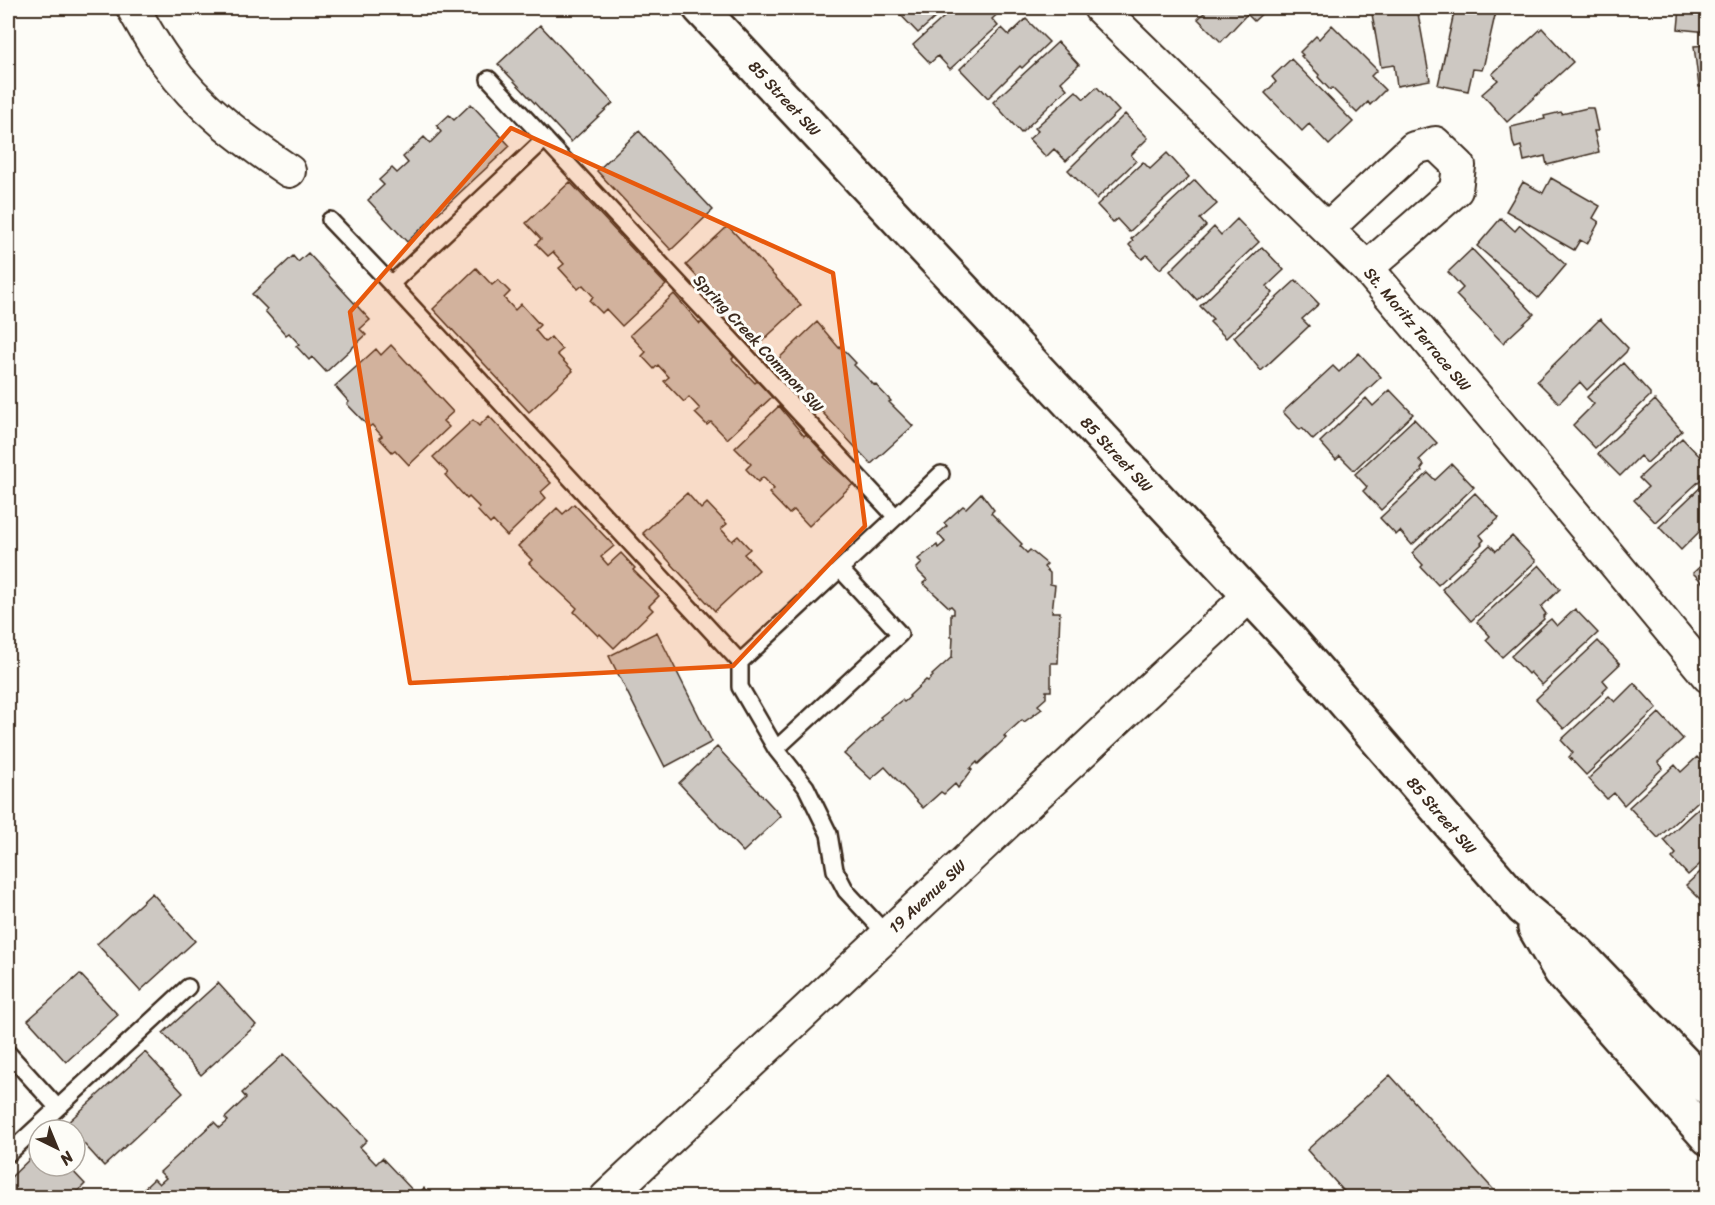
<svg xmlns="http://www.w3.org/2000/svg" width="1715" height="1205" font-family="Sriracha,sans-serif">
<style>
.building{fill:#cdc8c2;stroke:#3b2a1e;stroke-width:1.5}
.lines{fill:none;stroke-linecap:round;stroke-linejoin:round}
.lane-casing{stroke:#3b2a1e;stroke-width:20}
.street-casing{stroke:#3b2a1e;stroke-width:36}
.secondary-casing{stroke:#3b2a1e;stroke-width:38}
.lane{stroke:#fdfcf7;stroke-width:15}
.street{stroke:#fdfcf7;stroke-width:32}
.secondary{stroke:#fdfcf7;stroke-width:33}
.marked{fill:#e8590c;fill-opacity:0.2;stroke:#e8590c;stroke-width:4.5;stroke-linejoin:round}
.labels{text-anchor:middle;stroke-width:6;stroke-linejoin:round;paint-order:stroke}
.street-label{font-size:16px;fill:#3b2a1e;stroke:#fdfcf7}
</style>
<rect width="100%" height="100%" fill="#fdfcf7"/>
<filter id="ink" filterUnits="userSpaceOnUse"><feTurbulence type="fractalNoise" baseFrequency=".0167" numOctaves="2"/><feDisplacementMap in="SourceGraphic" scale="12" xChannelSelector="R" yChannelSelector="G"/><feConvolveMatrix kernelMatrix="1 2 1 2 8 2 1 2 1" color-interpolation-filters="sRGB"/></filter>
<g filter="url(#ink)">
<path class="building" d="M894,8H946L918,33Z
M954,8H1004L992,19L998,26L950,69L938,56L930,63L913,45Z
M1209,8H1268L1254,21L1247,14L1221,42L1198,19Z
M1371,8H1417L1430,80L1397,86L1394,65L1381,67Z
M1455,8H1478L1496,11L1484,64L1482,70L1473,69L1468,91L1438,85Z
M1680,8H1708V32L1678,29Z
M1026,19L1049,42L1022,68L1020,66L988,98L960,69L1002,28L1009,35Z
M540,25L613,103L571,142L498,64Z
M1332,25L1377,70L1371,76L1385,90L1370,105L1368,102L1357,113L1332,88L1330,90L1318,77L1319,75L1301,56L1303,55L1300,52L1316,36L1319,39Z
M1542,28L1573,62L1507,122L1482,94L1498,80L1492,74Z
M1058,42L1079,65L1061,82L1067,89L1021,133L993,102Z
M1708,45V86L1699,87L1694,46Z
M1291,59L1353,122L1329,145L1309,124L1302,131L1265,93L1276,82L1272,77Z
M1097,87L1119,111L1066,161L1054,149L1046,157L1029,139L1038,131L1035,128L1076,91L1084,99Z
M471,104L510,146L407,242L368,200L384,185L379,180L392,168L397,173L408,163L403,157L424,137L430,143L441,132L437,126L449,115L454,120Z
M1587,108H1593L1598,131H1594L1599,152L1547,165L1545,156L1524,161L1521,146L1515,148L1513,143L1511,127L1545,119L1544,116L1561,112L1562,114Z
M1125,114L1148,138L1131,155L1136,161L1096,199L1068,170Z
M639,131L713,210L671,250L597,171Z
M1167,153L1189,177L1129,232L1117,219L1113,222L1097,205L1143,162L1150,169Z
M1551,178L1600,206L1593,218L1599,222L1587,244L1580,240L1574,250L1506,211L1523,182L1543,193Z
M1195,180L1217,204L1200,219L1206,226L1160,269L1147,255L1142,259L1129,245L1133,241L1131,239Z
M570,182L666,285L622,326L606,309L602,313L590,301L593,296L583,285L578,289L559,268L564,264L553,252L548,256L536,244L541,239L526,223Z
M1501,218L1515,231L1520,225L1566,265L1538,298L1477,246Z
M1237,219L1259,242L1197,300L1170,271L1214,227L1221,235Z
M728,226L801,305L759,344L686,265Z
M1262,247L1284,270L1267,286L1273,293L1226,338L1210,322L1213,319L1200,306Z
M1472,249L1534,314L1503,343L1456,295L1463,288L1448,272Z
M308,253L370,320L360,329L366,335L326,372L312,357L309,360L296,346L299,344L289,333L286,335L265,311L267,309L252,294L293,256L298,262Z
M476,268L492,285L498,280L510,292L504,298L515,310L521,304L540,325L535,330L545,342L551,337L562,350L557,354L573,371L529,412L433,309Z
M1296,280L1319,304L1302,319L1309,326L1261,371L1234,337Z
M674,294L700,324L702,322L734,357L732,359L755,383L757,381L772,397L727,439L711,422L707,425L695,413L700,409L689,397L684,402L664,381L669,377L658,365L654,369L642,356L646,352L630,335Z
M1600,319L1628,348L1626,352L1587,390L1580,382L1559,403L1537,381Z
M817,322L839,348L840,346L856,363L854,365L874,385L875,384L891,401L889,402L913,426L871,464L775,362Z
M391,345L453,412L443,421L449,427L409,465L395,450L392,452L379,438L382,436L372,425L369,427L347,404L349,402L335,386L376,349L381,355Z
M1359,353L1381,377L1313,440L1302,428L1300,430L1283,412L1333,366L1339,372Z
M1623,363L1650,393V396L1595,448L1573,425L1594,404L1587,397Z
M1390,390L1413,414L1354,470L1340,456L1336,460L1320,442L1366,398L1373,406Z
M1655,400L1682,431L1647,463L1640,456L1620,476L1598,454Z
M779,406L804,436L806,434L826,455L824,457L853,484L809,526L794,510L789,514L769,493L774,489L763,477L758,482L746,469L751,464L735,448Z
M489,416L551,483L541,492L546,498L507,536L493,521L490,524L477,510L480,508L469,497L467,499L445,475L448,473L433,457L473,420L479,426Z
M1414,419L1437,443L1419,460L1424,465L1421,469L1422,471L1381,510L1363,491L1367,487L1355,474Z
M1682,438L1708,465V473L1655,522L1634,500L1648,487L1639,478Z
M1452,464L1474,487L1412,545L1400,531L1396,535L1380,518L1428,473L1435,480Z
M1708,480V537L1701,530L1681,550L1659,527Z
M687,493L701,509L707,503L727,524L721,529L732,541L738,536L750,549L744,554L759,570L715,611L643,533Z
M981,493L994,510L991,513L1022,544L1020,546L1027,553L1030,550L1047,564L1044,567L1050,573V584L1055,585L1052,612H1060L1058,663H1051V691H1046V698L1038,705L1042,709L1024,722L1022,720L1004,736L1006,738L978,764L977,762L970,769L972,770L958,788L955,784L944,794L941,792L923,808L885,767L871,779L844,754L882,719L880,717L902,700L904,702L910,697L909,696L926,680L928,681L933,676L932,675L952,657L953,637H951V614H954V609L951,606L949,607L923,583L927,580L916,569L922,563L918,559L937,545L938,548L945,542L938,534L947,526L944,523L963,506L966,508Z
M1475,493L1499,518L1480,535L1484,540L1481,543L1482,544L1438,585L1421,567L1423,565L1412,553Z
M574,504L614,546L601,557L608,565L621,553L635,568L633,570L659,596L649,606L653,610L614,648L600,634L598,636L574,612L577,608L529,563L532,560L518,546L557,508L563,514Z
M1512,536L1536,561L1471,621L1442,589L1490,545L1496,551Z
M1708,559V588L1693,573Z
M1539,565L1560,589L1541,607L1546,614L1543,617L1544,619L1502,657L1486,640L1490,636L1477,622Z
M1575,609L1598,633L1542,685L1530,672L1528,674L1511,656L1547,622L1551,619L1557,626Z
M657,632L712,742L665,767L609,656Z
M1598,641L1620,664L1603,680L1608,686L1603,691L1604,692L1564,729L1536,699Z
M1634,683L1657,708L1586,775L1569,757L1573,753L1561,740L1609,696L1615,702Z
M1659,713L1683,739L1658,762L1663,768L1624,805L1614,793L1607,799L1588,779Z
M717,747L781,816L743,852L679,783Z
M1697,757L1708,768V792L1658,838L1629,807L1675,765L1681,772Z
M1708,799V857L1688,875L1672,858L1676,854L1664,840Z
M1708,865V903L1706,905L1686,885Z
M152,893L195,941L140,991L97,944Z
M80,974L118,1015L66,1062L28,1020Z
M218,983L256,1025L201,1075L163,1033Z
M145,1052L183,1093L104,1166L75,1134V1130H71L66,1124Z
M284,1054L367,1140L360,1147L376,1164L382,1158L417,1195L424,1188L433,1198H134L154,1179L159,1184L166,1178L160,1172L214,1122L220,1128L228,1121L225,1118L246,1098L242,1093Z
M1390,1075L1501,1198H1350L1307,1150Z
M39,1150V1166H68L85,1184L71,1198H8V1180Z"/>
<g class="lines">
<defs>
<path id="lane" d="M489,79L896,517L840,569
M330,220L391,284L545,139
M391,284L740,662
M896,517L941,474
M776,749L740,687V662L840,569L900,634L776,749L806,787L829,834L835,870L846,891L886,934
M8,1053L57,1107
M8,1154L188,987"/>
<path id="street" d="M133,8C143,26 154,46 167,63C198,107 245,141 289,171
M1100,8L1367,268L1531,462L1708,676
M1328,228L1414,148L1435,143L1459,166L1456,190L1367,268
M606,1198L1249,596"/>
<path id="secondary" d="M700,8L1289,638L1523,908L1579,954L1708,1088
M1535,928L1561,972L1708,1138"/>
</defs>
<use href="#lane" class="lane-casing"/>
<use href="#street" class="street-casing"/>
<use href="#secondary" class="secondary-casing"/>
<use href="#lane" class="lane"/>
<use href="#street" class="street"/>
<use href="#secondary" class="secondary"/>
</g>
</g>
<path class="marked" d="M511,128L833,273L865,526L733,666L410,683L350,312Z"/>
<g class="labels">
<g class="street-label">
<text transform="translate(785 98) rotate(47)" y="6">85 Street SW</text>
<text transform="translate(1418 329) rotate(50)" y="6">St. Moritz Terrace SW</text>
<text transform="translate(759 343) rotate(47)" y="6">Spring Creek Common SW</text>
<text transform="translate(1117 454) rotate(47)" y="6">85 Street SW</text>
<text transform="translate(1442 815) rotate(49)" y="6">85 Street SW</text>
<text transform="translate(927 896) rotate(-43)" y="6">19 Avenue SW</text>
</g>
</g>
<rect width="1715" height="1205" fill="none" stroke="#fdfcf7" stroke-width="30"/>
<rect x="15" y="15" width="1685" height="1175" fill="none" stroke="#3b2a1e" stroke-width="2" filter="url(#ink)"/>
<g transform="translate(57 1148) rotate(137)"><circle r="28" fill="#fdfcf7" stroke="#afa8a0" stroke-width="1.5"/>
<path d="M0-4.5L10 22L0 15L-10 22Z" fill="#3b2a1e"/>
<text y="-9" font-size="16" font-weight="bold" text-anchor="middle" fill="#3b2a1e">N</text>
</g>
</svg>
